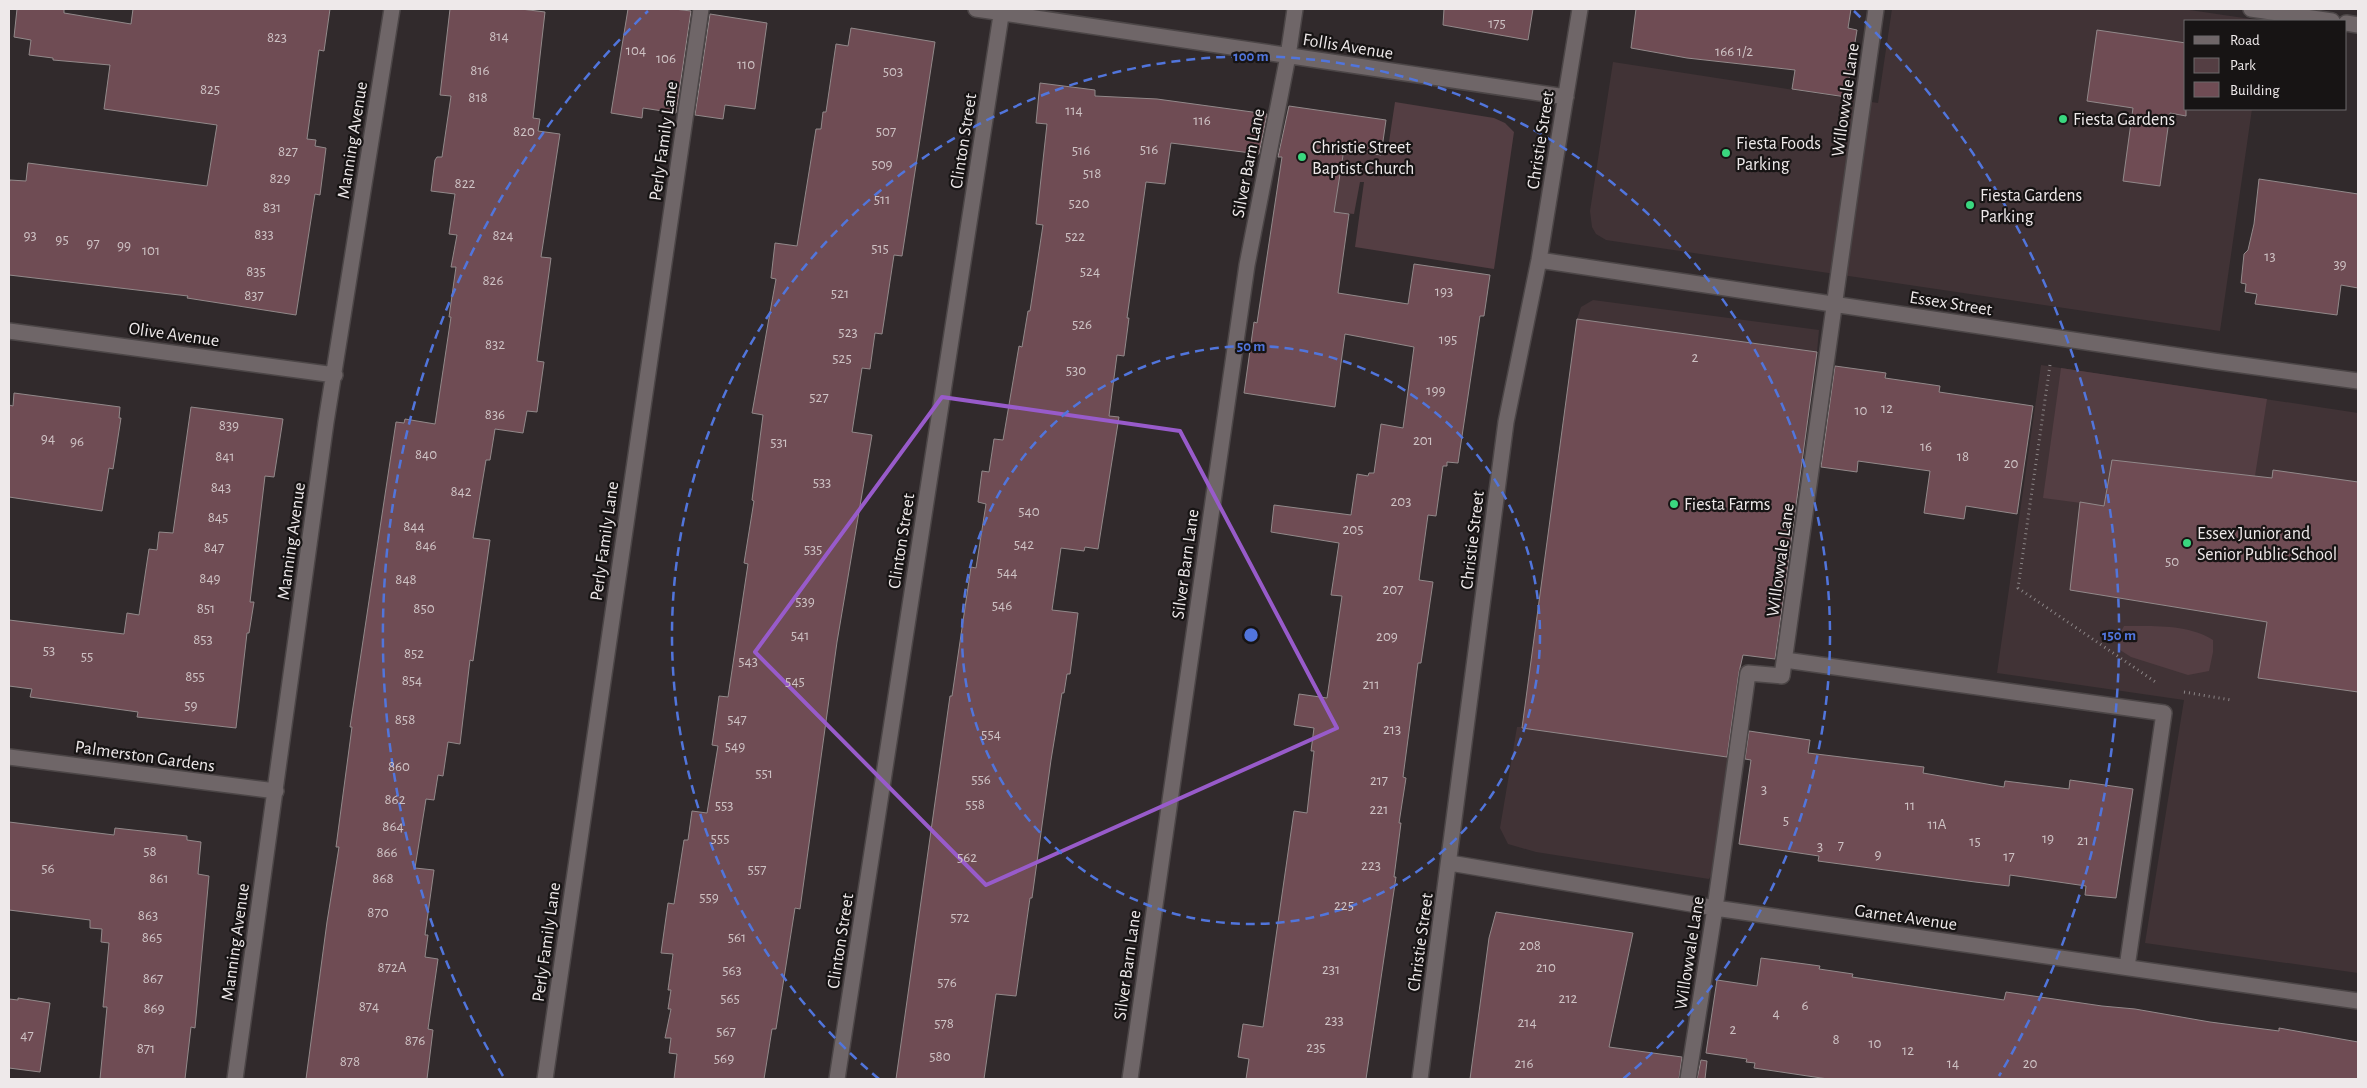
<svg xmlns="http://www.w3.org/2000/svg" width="2367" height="1088" font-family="'Alegreya Sans',sans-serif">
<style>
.built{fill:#413336}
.green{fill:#543e43}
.building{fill:#6f4c54;stroke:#92898a}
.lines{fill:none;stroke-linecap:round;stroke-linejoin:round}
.minor-casing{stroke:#4c4647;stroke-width:18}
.path{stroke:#8b8586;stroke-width:3;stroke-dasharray:1 4;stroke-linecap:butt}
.minor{stroke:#6f6668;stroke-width:15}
.marked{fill:none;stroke:#985bca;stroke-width:4;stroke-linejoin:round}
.ring{fill:none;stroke:#5175dc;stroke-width:2.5;stroke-dasharray:9 6}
.poi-dot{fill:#3ad77f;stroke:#171414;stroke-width:2}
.labels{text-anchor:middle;stroke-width:4.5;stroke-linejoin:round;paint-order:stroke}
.number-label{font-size:15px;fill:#cec2c4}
.street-label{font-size:18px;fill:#eee9ea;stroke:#171414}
.poi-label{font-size:18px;fill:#eee9ea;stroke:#171414;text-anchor:start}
.centre{fill:#5175dc;stroke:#171414;stroke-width:2.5}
.ring-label{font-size:15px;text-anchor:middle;font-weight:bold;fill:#5175dc;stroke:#171414;stroke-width:4.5;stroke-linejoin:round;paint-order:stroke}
</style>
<rect width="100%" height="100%" fill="#312a2c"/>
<path class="built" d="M1892,9H2183L2264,21H2186V109H2252L2220,331L1606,240L1596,234L1592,227L1590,211L1613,62L1878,103Z
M1593,300L1819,330L1817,352L1743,655L1715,869L1709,879L1536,852L1508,844L1500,828L1517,727H1522L1577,319L1581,307Z
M2041,365L2358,413V973L2145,943L2184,700L1997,673Z"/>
<path class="green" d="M1395,102L1494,118L1505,123L1514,132L1494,269L1355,247L1364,182H1360L1354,214L1334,212L1344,149L1387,155Z
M2061,368L2267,399L2255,476L2112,460L2104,506L2043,498Z
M2124,626C2152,626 2189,624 2213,640V652L2209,671L2188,675L2131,657L2120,650L2117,639Z"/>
<path class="building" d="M17,9H64V13L131,24L133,9H330L324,51L319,50L307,139L316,140L315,146L326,148L320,195L315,194L296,315L187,298L188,296L9,275V184L10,180L26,181L28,163L207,186L217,125L104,109L110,65L53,60V58L29,55L31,40L14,37Z
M450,9H521L545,12L533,118L540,119L538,131L560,134L541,257L551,258L537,361L544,362L537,412L527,411L523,433L495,429L490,460H486L473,538L490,540L473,661L470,660L460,744L448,742L443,776L438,775L434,800L426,799L415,868L434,870L425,935H428L425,957L438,959L428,1029L433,1030L427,1079H306L327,922L339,847H336L352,727H350L396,422L404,423L405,419L435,424L451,317H449L456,267H451L457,235L449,234L455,194L431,191L435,160L437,157H442L451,96L440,95Z
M628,9H674L691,11L676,113L643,108L642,118L611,113Z
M1444,9H1533L1528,40L1443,25Z
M1636,9H1851L1848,28L1857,30L1846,97L1792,89L1795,70L1687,58L1631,48Z
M710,14L767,23L755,109L725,105L723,119L695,115Z
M851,28L935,42L902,256L894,255L882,334L875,333L870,369L862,368L852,432L872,435L837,642L800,909L795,908L776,1029H772L764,1079H674L677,1054L669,1053L671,1038H665L671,1009H668L671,990H668L673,954L661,953L668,903L674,904L684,840H688L692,811L707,813L718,746L712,745L719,696L728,697L748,564L744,563L754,501L752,500L763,415L752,413L776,279L771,278L775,243L797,246L816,129H821L823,112H826L836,44L848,46Z
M2097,30L2186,43V116L2170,113L2160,186L2123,181L2133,108L2087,101Z
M1040,83L1095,90V96L1157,99L1267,114L1259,154L1171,143L1165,184L1146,182L1127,318H1129L1124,356L1117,355L1109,416L1119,417L1098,549L1085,547L1084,551L1061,548L1052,610L1078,613L1070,674H1067L1064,693H1062L1051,760L1032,898H1030L1016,996L996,994L984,1079H896L950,696H952L971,567L976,568L986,504L978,502L982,471L989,472L994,439L1003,440L1019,346L1022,347L1028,311H1030L1043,225L1036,224L1047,124L1036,123Z
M1289,106L1386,120L1381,155L1344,149L1334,212L1349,214L1338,293L1408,304L1414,264L1490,275L1484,316H1480L1458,463L1447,462V466H1443L1436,516L1428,515L1419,580L1433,582L1421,663H1418L1403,777L1406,778L1399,823H1401L1394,877H1396L1366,1079H1246L1249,1059L1238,1057L1243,1024L1263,1027L1294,811L1307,813L1314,751H1311L1314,728L1294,725L1299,694L1327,698L1342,596L1331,595L1339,543L1271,532L1274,505L1351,515L1357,474L1368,476L1369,473H1374L1381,424L1403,428L1414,347L1345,334L1335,407L1244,393L1254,322L1257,323L1282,157H1278Z
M2259,179L2358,194V288L2341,285L2337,315L2255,304L2257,294L2245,292L2246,284L2241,283L2244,254L2248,250L2254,224Z
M1577,319L1817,352L1775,659L1743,655L1739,672L1727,757L1522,728Z
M1835,366L1886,373L1885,378L1940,386L1939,392L2033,406L2017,514L1966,506L1964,519L1924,513L1930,471L1858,461L1857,472L1821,467Z
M14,393L120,407L119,418H121L113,469L109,468L102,511L9,497V405L13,406Z
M191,407L283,419L274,477L265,476L250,602H254L249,633H247L236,728L137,717L138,712L30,697L32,689L9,686V620L124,634L127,613L139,615L149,549L157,550L159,532L173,533Z
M2112,460L2272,478L2273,470L2358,482V692L2258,678L2267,622L2070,590L2080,502L2104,506Z
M1749,731L1810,740L1808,753L1924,767L1923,773L2004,787L2005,781L2069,789L2070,780L2133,789L2116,898L2085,895L2086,886L2010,875L2009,886L1975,882L1818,861L1819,856L1739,844L1751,760L1745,759Z
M9,822L114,835L115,828L187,836V840L201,842L198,874L209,876L195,1028L191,1027L185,1079H100L107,1007H103L109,943L101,942L102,929L90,928V920L9,910Z
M1496,912L1633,933L1609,1047L1682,1057L1679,1079H1470L1489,938Z
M1761,958L1820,966L1819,969L1853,974L1852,977L2004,1000L2006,992L2102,1006L2135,1009L2210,1022L2279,1031V1028L2358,1042V1079H1828L1754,1068L1755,1063L1746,1062L1747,1059L1706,1053L1717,980L1757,986Z
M18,998L50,1003L40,1072L9,1068V999L18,1000Z
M1701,1060L1707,1061L1705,1079H1697Z"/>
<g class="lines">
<defs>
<path id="minor" d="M976,9L1566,97
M2251,9L2332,21
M2346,23L2358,25
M1539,260L2213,361L2358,381
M9,331L335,375
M1785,660L2164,713L2127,967
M9,757L276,791
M1450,863L1715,908L2358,1001
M235,1079L326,422L392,9
M545,1079L701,9
M837,1079L1002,9
M1130,1079L1247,265L1288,56L1295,9
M1420,1079L1506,422L1539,260L1580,9
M1688,1079L1715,908L1748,673L1782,676L1876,9"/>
</defs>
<use href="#minor" class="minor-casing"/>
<path class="path" d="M2050,365L2018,588L2157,683
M2184,692L2231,700"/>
<use href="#minor" class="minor"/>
</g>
<path class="marked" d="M942,397L1180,431L1337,728L986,885L755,652Z"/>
<g class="ring">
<circle cx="1251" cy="635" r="289"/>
<path d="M879 1079A579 579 0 1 1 1623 1079"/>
<path d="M503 1076A868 868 0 0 1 648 11M1854 11A868 868 0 0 1 1999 1076"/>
</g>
<g class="poi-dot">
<circle cx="2063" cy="119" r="5"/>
<circle cx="1726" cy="153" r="5"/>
<circle cx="1302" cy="157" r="5"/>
<circle cx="1970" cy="205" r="5"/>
<circle cx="1674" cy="504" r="5"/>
<circle cx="2187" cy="543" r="5"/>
</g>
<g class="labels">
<g class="number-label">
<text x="1497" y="28">175</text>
<text x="499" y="41">814</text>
<text x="277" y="42">823</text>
<text x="636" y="55">104</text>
<text x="1734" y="56">166 1/2</text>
<text x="666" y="63">106</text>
<text x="746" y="69">110</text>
<text x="480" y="75">816</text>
<text x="893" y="76">503</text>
<text x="210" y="94">825</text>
<text x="478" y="102">818</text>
<text x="1074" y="115">114</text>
<text x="1202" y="125">116</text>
<text x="524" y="136">820</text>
<text x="886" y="136">507</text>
<text x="1149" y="154">516</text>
<text x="1081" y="155">516</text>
<text x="288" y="156">827</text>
<text x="882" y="169">509</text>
<text x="1092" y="178">518</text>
<text x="280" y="183">829</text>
<text x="465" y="188">822</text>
<text x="882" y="204">511</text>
<text x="1079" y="208">520</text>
<text x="272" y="212">831</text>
<text x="264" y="239">833</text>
<text x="30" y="240">93</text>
<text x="503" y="240">824</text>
<text x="1075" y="241">522</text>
<text x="62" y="244">95</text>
<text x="93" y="248">97</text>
<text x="124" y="250">99</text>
<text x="880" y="253">515</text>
<text x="151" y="255">101</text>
<text x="2270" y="261">13</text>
<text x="2340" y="269">39</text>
<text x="256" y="276">835</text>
<text x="1090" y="276">524</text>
<text x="493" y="285">826</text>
<text x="1444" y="296">193</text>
<text x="840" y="298">521</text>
<text x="254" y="300">837</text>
<text x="1082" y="329">526</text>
<text x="848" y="337">523</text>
<text x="1448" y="344">195</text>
<text x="495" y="349">832</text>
<text x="1695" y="362">2</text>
<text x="842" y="363">525</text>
<text x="1076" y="375">530</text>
<text x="1436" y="395">199</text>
<text x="819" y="402">527</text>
<text x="1887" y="413">12</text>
<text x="1861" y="415">10</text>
<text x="495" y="419">836</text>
<text x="229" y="430">839</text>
<text x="48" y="443">94</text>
<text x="1423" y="445">201</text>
<text x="77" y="446">96</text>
<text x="779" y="447">531</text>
<text x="1926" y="451">16</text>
<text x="426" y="459">840</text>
<text x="225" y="461">841</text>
<text x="1963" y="461">18</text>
<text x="2011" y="468">20</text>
<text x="822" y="487">533</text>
<text x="221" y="492">843</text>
<text x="461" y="496">842</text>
<text x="1401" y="506">203</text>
<text x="1029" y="516">540</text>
<text x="218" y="522">845</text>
<text x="414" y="531">844</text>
<text x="1353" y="534">205</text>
<text x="1024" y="549">542</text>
<text x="426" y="550">846</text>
<text x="214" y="552">847</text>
<text x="813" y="554">535</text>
<text x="2172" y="566">50</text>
<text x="1007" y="577">544</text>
<text x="210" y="583">849</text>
<text x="406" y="584">848</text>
<text x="1393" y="594">207</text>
<text x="805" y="606">539</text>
<text x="1002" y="610">546</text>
<text x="206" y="613">851</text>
<text x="424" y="613">850</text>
<text x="800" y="640">541</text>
<text x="1387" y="641">209</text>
<text x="203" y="644">853</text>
<text x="49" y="655">53</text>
<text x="414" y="658">852</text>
<text x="87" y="661">55</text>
<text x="748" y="666">543</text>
<text x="195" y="681">855</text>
<text x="412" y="685">854</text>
<text x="795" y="686">545</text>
<text x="1371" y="689">211</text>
<text x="191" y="710">59</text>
<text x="405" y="724">858</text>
<text x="737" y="724">547</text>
<text x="1392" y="734">213</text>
<text x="991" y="739">554</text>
<text x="735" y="751">549</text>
<text x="399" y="771">860</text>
<text x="764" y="778">551</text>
<text x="981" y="784">556</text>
<text x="1379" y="785">217</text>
<text x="1764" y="794">3</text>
<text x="395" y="804">862</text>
<text x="975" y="809">558</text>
<text x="724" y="810">553</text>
<text x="1910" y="810">11</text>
<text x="1379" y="814">221</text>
<text x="1786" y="825">5</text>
<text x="1937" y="829">11A</text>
<text x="393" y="831">864</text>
<text x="720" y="843">555</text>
<text x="2048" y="843">19</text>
<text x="2083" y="845">21</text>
<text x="1975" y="846">15</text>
<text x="1841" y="850">7</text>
<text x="1820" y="851">3</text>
<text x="150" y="856">58</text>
<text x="387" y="857">866</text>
<text x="1878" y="859">9</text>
<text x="2009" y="861">17</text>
<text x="967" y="862">562</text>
<text x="1371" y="870">223</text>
<text x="48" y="873">56</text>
<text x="757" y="874">557</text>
<text x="159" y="883">861</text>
<text x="383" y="883">868</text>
<text x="709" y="902">559</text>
<text x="1344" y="910">225</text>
<text x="378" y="917">870</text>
<text x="148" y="920">863</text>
<text x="960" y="922">572</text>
<text x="152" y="942">865</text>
<text x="737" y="942">561</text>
<text x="1530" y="950">208</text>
<text x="392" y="972">872A</text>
<text x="1546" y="972">210</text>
<text x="1331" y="974">231</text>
<text x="732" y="975">563</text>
<text x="153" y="983">867</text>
<text x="947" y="987">576</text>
<text x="730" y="1003">565</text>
<text x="1568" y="1003">212</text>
<text x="1805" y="1010">6</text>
<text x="369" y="1011">874</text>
<text x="154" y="1013">869</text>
<text x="1776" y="1018">4</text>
<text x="1334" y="1025">233</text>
<text x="1527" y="1027">214</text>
<text x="944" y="1028">578</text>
<text x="1733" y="1034">2</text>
<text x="726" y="1036">567</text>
<text x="27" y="1040">47</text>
<text x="1836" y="1044">8</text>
<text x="415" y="1045">876</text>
<text x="1875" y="1048">10</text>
<text x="1316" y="1052">235</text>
<text x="146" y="1053">871</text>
<text x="1908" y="1055">12</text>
<text x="940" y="1061">580</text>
<text x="724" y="1063">569</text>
<text x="350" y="1066">878</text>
<text x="1524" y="1068">216</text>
<text x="1953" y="1068">14</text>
<text x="2030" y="1068">20</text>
</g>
<g class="street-label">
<text transform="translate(1348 46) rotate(9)" y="6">Follis Avenue</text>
<text transform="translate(1845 100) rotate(-82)" y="6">Willowvale Lane</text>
<text transform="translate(352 140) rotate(-81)" y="6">Manning Avenue</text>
<text transform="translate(1540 140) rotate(-81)" y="6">Christie Street</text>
<text transform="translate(663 141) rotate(-82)" y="6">Perly Family Lane</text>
<text transform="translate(963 141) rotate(-81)" y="6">Clinton Street</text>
<text transform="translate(1248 163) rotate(-79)" y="6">Silver Barn Lane</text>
<text transform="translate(1951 303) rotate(9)" y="6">Essex Street</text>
<text transform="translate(174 334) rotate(8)" y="6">Olive Avenue</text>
<text transform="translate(1472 540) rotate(-83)" y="6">Christie Street</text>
<text transform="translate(291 541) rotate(-82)" y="6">Manning Avenue</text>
<text transform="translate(604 541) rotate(-82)" y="6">Perly Family Lane</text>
<text transform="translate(901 541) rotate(-81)" y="6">Clinton Street</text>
<text transform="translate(1780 560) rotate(-82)" y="6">Willowvale Lane</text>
<text transform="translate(1185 564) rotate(-82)" y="6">Silver Barn Lane</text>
<text transform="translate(145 756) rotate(8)" y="6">Palmerston Gardens</text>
<text transform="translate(1906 917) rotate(8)" y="6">Garnet Avenue</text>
<text transform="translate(840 941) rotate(-81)" y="6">Clinton Street</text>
<text transform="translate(235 942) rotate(-82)" y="6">Manning Avenue</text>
<text transform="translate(546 942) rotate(-82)" y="6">Perly Family Lane</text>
<text transform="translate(1420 942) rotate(-82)" y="6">Christie Street</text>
<text transform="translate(1689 953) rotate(-81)" y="6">Willowvale Lane</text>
<text transform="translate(1127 965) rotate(-82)" y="6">Silver Barn Lane</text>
</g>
<g class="poi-label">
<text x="2073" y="125">Fiesta Gardens</text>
<text x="1736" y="149">Fiesta Foods<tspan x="1736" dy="21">Parking</tspan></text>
<text x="1312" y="153">Christie Street<tspan x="1312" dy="21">Baptist Church</tspan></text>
<text x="1980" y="201">Fiesta Gardens<tspan x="1980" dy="21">Parking</tspan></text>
<text x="1684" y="510">Fiesta Farms</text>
<text x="2197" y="539">Essex Junior and<tspan x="2197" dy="21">Senior Public School</tspan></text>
</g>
</g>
<circle cx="1251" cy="635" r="8" class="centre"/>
<g class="ring-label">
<text x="1251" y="61">100 m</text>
<text x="1251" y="351">50 m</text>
<text x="2119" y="640">150 m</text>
</g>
<rect width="2367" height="1088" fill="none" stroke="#eee9ea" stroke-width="20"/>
<rect x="2184" y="20" width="162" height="90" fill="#171414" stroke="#6d696a"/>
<rect x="2194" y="36" width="25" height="8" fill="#6f6668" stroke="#6d696a"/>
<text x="2230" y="45" font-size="15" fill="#eee9ea">Road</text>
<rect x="2194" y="58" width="25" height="15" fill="#543e43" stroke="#6d696a"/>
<text x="2230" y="70" font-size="15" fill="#eee9ea">Park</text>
<rect x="2194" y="82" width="25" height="15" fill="#6f4c54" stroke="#6d696a"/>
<text x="2230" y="95" font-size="15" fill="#eee9ea">Building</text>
</svg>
